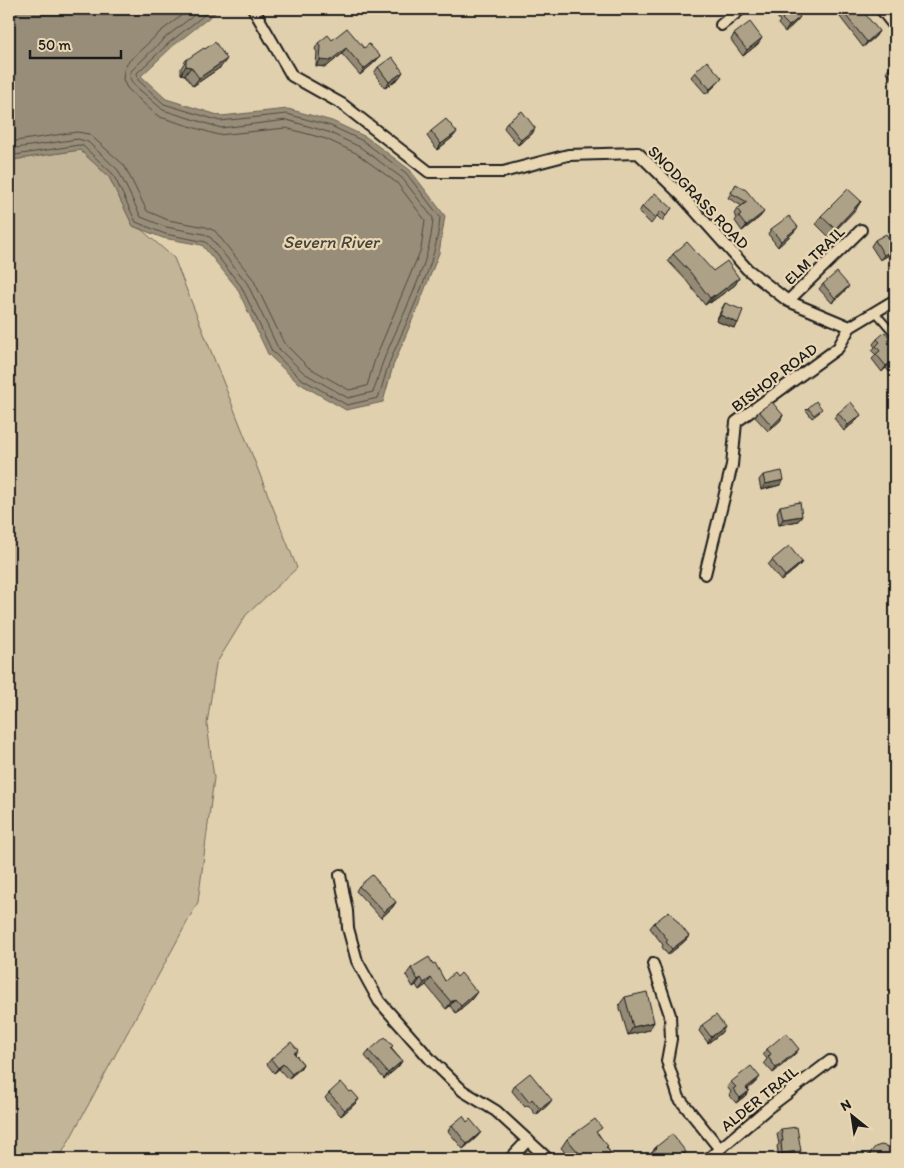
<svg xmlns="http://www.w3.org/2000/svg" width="904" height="1168" font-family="Itim,sans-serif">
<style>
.green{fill:#c3b598;stroke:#70685a}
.water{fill:#988d78;stroke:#666053}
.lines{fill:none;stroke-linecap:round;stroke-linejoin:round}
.shore{stroke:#4e4941;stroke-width:1}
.service-casing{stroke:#1c1c1c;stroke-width:9}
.minor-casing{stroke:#1c1c1c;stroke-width:14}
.service{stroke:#e9d7b4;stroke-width:5}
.minor{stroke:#e9d7b4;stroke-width:10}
.wall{fill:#958a75;stroke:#1c1c1c}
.shaded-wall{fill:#79715f;stroke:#1c1c1c}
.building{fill:#ada188;stroke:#1c1c1c}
.labels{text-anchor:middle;stroke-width:4.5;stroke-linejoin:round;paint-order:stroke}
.street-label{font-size:16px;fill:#1c1c1c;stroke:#e9d7b4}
.water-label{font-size:18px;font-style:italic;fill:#47443c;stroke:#e9d7b4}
</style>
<rect width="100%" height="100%" fill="#e1d0ae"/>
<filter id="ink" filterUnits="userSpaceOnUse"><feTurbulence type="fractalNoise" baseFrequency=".02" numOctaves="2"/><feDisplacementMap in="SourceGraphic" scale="10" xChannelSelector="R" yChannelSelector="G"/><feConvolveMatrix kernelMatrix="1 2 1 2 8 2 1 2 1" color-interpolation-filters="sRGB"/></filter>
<g filter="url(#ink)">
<path class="green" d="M80,150L109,177L133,226L142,230L174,258L297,568L246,615L216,664L207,724L214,778L198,902L59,1159H9V162L12,160Z"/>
<path class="water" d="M9,9H218L216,12L173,46L141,76L166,99L221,116L288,109L332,121L366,137L410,170L445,216L439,253L421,299L393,366L383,402L346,410L297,382L268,354L237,288L202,245L163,238L133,226L109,177L80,150L12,160L9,162Z"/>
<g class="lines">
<path class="shore" d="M9,142L77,132L89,134L124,165L147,211L168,220L206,227L215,231L253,279L284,343L308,367L349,390L367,386L375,359L421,249L425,220L397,183L356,153L326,139L286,128L218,135L160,117L154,113L127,88L123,80L124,70L128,62L160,32L190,9
M9,149L78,139L88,142L118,170L141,217L166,227L204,234L211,238L247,283L278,348L304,373L348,398L373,392C378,382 379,370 384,359C401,317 431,264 433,218L402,178L360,147L328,132L287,120L221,128L163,110L133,84L130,78L131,71L166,37L202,9
M9,156L79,145L83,146L113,174L136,222L165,234L206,242L241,286L272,351L300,378L347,405L378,398C383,386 385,373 390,361C408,317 437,264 440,217L406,173L363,141L331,126L287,114L220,121L164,104L138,80L137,73L170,42L212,9"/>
<defs>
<path id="service" d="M875,312L895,335"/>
<path id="minor" d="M881,9L895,27
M254,10L292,76L342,104L429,172H503L568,155L638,153L681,195L747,269L788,301L850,327
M721,25L741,9
M788,301L861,230
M705,574L732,465L736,422L838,348L850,327L895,300
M340,875L347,911L348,928L357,961L379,1001L431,1060L463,1091L496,1111L548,1159
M653,964L670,1015L671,1039L667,1061L679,1098L720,1149
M510,1159L528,1140
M708,1159L768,1108L830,1061"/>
</defs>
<use href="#service" class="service-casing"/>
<use href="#minor" class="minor-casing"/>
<use href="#service" class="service"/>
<use href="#minor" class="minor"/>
</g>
<path class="wall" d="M771,9H793L796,22L785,32L778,24L780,21Z
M843,12L879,31L875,37L863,47L840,17Z
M734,34L758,44L743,56L731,40Z
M332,40L364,48L380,56L376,61L360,75L342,54L326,67L316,66L317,52L315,49L318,43Z
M186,60L221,67L193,86L185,75L181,74V68Z
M895,62V78L893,80L886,72L890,66Z
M378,67L399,78L385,88L374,73Z
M695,72L718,83L706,94L691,77Z
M507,122L535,128L532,134L518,145L504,128Z
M431,131L453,137L437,150L427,136Z
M736,184L760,217L742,231L735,221L737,218L734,214L737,209L742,206L728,198Z
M861,201L856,209L829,237L816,224L821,216Z
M642,207L672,208L662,221L657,216L651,224L639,212Z
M771,229L794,232L778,247L768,234Z
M875,240L891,254L880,260L871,246Z
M673,254L713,271L739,278L735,285L710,303L709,302L705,305L685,279L668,261Z
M823,284L849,286L845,291L832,303L819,289Z
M725,303L738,323L734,328L716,321L722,308Z
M877,339L895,344V368L890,373L886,368L882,372L872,359L876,355L872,351L875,347L873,344Z
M808,408L820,412L812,418L806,410Z
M759,411L783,415L780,421L768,431L755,417Z
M838,413L857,420L844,431L834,418Z
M763,475L780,485L761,490L759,480Z
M780,506L802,516L798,521L779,525L777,512Z
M772,560L802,562L798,567L781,581L768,565Z
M359,886L396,902L392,908L381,918L356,891Z
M654,923L689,936L685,941L668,955L662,947L663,945L650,928Z
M433,964L445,981L472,999L456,1013L450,1006L446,1009L426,985L419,990L416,985L413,987L406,975L411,968Z
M625,997L654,1022L649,1030L628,1035L619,1005Z
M702,1025L725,1027L721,1033L708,1043L699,1031Z
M391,1048L402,1061L398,1067L384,1079L365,1056L369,1051Z
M767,1049L795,1054L773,1073L764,1063L767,1059L763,1054Z
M298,1050L295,1054L303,1064L300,1069L288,1079L279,1069L274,1073L267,1064L271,1059Z
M731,1082H756L748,1089L749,1091L745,1096L736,1103L729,1095L731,1092L727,1087Z
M515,1085L548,1105L536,1115L528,1105L525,1107L512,1091Z
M350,1092L359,1099L355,1104L341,1116L325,1098L329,1093Z
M467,1122L481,1132L477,1137L463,1149L448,1131L452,1125Z
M781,1129L797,1156L779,1159L777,1146L779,1144L777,1134Z
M598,1133L607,1148L613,1156L611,1159H571L561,1148L567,1139Z
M656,1147L681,1159H645Z
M871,1152L895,1159H865Z"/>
<path class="shaded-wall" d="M800,17L796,22L785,32L789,26Z
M879,31L875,37L863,47L867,42Z
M762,38L758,44L743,56L747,50Z
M346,48L342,54L326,67L316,66L320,60Z
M380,56L376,61L360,75L364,69Z
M227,59L221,67L193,86L199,78Z
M186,66L191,67L185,75L181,74Z
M403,72L399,78L385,88L389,82Z
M722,78L718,83L706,94L710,89Z
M535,128L532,134L518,145L521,140Z
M457,132L453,137L437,150L441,144Z
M861,201L856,209L829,237L835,229Z
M764,212L760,217L742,231L746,226Z
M798,227L794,232L778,247L781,241Z
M895,249L891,254L880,260L884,255Z
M739,278L735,285L710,303L715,296Z
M849,286L845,291L832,303L835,298Z
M714,295L709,302L705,305L710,298Z
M720,315L738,323L734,328L716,321Z
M890,363L886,368L882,372L886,366Z
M783,415L780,421L768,431L772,426Z
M861,415L857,420L844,431L848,425Z
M784,480L780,485L761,490L765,484Z
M802,516L798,521L779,525L783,519Z
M802,562L798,567L781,581L785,576Z
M396,902L392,908L381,918L384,912Z
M689,936L685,941L668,955L672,949Z
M421,978L416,985L413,987L418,980Z
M431,978L426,985L419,990L424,983Z
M477,992L472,999L456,1013L461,1006Z
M455,999L450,1006L446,1009L451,1002Z
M654,1022L649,1030L628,1035L633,1027Z
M725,1027L721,1033L708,1043L711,1037Z
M799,1049L795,1054L773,1073L776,1068Z
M402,1061L398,1067L384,1079L388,1073Z
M283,1064L279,1069L274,1073L278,1068Z
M303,1064L300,1069L288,1079L292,1074Z
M760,1077L756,1082L743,1093L746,1088Z
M749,1091L745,1096L736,1103L740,1098Z
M359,1099L355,1104L341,1116L345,1110Z
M552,1100L548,1105L536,1115L540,1109Z
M481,1132L477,1137L463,1149L467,1144Z
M801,1151L797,1156L779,1159L782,1153Z
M686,1152L681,1159H677Z"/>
<path class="building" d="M779,9H793L800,17L789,26L782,19L785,16Z
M847,9H861L879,31L867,42L843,12Z
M750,22L762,38L747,50L734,34Z
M347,28L364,48L369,44L380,56L364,69L346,48L330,61L320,60L321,46L318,43L328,35L332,40Z
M215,42L227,59L199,78L191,67L186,66V60L204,48L205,49Z
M392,57L403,72L389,82L378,67Z
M707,61L722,78L710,89L695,72Z
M895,62V73L890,66Z
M522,111L535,128L521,140L507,122Z
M446,119L457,132L441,144L431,131Z
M736,184L746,190L764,212L746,226L738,216L741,214L737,209L747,202L731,193Z
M848,189L861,201L835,229L821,216Z
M655,193L672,208L666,216L661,211L655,218L642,207Z
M789,216L798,227L781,241L771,229Z
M886,234L895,249L884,255L875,240Z
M687,242L713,271L727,261L739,278L715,296L714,295L710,298L690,272L673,254Z
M837,272L849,286L835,298L823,284Z
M725,303L743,310L738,323L720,315Z
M885,332L895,344V366L894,367L890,363L886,366L876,354L880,351L876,346L880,342L877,339Z
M816,401L822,409L814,415L808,408Z
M772,402L783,415L772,426L759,411Z
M851,402L861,415L848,425L838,413Z
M782,471L784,480L765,484L763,475Z
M800,502L802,516L783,519L780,506Z
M789,546L802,562L785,576L772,560Z
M372,875L396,902L384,912L359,886Z
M669,911L689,936L672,949L666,942L668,940L654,923Z
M429,957L433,964L435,963L445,981L454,973L457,977L461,973L477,992L461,1006L455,999L451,1002L431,978L424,983L421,978L418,980L411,968Z
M647,992L654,1022L633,1027L625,997Z
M716,1015L725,1027L711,1037L702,1025Z
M786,1033L799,1049L776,1068L768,1057L771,1054L767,1049Z
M385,1037L393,1046L390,1048L402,1061L388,1073L369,1051Z
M291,1042L298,1050L294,1053L303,1064L292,1074L283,1064L278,1068L271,1059Z
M751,1066L760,1077L746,1088L749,1091L740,1098L733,1089L736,1087L731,1082Z
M530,1073L552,1100L540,1109L532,1099L529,1102L515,1085Z
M341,1082L350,1092L352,1091L359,1099L345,1110L329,1093Z
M463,1116L467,1122L470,1119L481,1132L467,1144L452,1125Z
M595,1119L602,1128L596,1132L608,1146L606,1147L613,1156L609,1159H584L567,1139Z
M797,1127L801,1151L782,1153L781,1141H783L781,1129Z
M672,1134L686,1152L677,1159H650L647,1156L657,1148L656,1147Z
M881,1145L893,1148L895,1151V1159H869L871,1152L875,1147Z"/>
</g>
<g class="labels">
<g class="street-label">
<text transform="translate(699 197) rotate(46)" y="6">SNODGRASS ROAD</text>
<text transform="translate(814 255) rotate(-44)" y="6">ELM TRAIL</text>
<text transform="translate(774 377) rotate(-37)" y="6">BISHOP ROAD</text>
<text transform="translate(759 1098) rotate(-39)" y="6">ALDER TRAIL</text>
</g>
<g class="water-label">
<text x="331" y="248">Severn River</text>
</g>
</g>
<rect width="904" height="1168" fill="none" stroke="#e9d7b4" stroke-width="30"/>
<rect x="15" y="15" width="874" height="1138" fill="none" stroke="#1c1c1c" stroke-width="2" filter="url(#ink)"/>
<g transform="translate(852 1116) rotate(330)" stroke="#e9d7b4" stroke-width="4" paint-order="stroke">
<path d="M0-4L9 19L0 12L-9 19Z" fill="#1c1c1c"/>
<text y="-8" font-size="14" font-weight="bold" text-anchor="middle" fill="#1c1c1c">N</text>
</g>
<path d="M30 50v8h91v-8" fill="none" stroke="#1c1c1c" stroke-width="2.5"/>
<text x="38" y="50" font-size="15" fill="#1c1c1c" stroke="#e9d7b4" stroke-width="4" paint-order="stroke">50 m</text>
</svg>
